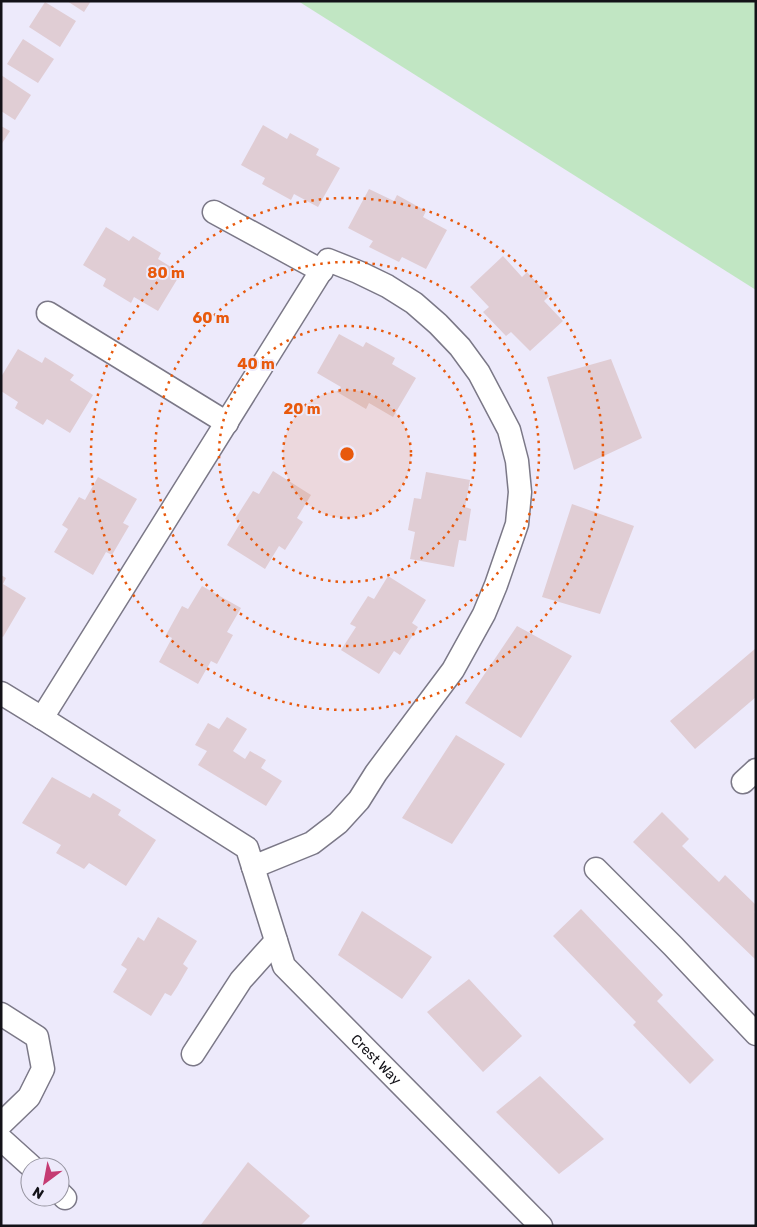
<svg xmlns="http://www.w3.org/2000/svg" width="757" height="1227" font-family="Rubik,sans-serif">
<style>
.green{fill:#c1e6c3}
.building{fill:#e0cdd4}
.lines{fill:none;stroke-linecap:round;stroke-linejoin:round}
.minor-casing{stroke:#7b7887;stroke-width:25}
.minor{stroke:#fff;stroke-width:22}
.ring{fill:none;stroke:#e8590c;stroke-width:2.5;stroke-dasharray:2.5 5}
.labels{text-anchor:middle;stroke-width:4;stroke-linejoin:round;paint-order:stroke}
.street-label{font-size:14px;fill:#131218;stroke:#edeafb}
.centre{fill:#e8590c;stroke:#edeafb;stroke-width:2.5}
.ring-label{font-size:15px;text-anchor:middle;font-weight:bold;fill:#e8590c;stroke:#edeafb;stroke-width:4;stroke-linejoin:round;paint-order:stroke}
</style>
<rect width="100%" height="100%" fill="#edeafb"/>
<path class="green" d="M298,1H756V290Z"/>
<path class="building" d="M67,1H91L84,12Z
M45,2L76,21L60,47L29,27Z
M23,39L54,59L38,83L7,64Z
M1,75L31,95L15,120L1,111Z
M263,125L287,139L290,133L319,149L316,155L340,168L318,207L294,194L291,200L262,184L265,178L241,165Z
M1,126L10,131L1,145Z
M369,189L394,201L397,195L426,211L423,217L447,230L426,269L402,257L399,262L369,247L373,241L348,228Z
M106,227L129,241L133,236L161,253L158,259L181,273L158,311L134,297L131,303L103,286L106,279L83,265Z
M503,256L522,277L527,272L549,296L544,301L563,321L530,351L511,332L506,336L483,312L489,307L470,287Z
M339,334L363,347L366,342L395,358L392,364L416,378L393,417L369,403L366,409L337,392L341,387L317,373Z
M18,349L42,363L45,357L74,375L70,380L93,395L70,433L47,419L43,425L15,408L18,402L1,391V377Z
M611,359L642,438L574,470L547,377Z
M273,471L311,495L297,518L303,522L285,550L279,546L265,569L227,545L241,522L235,519L253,491L259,494Z
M426,472L470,480L465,507L471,509L466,541L459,540L454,567L410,559L415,532L408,530L414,498L421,499Z
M98,477L137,499L123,523L129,526L112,555L106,552L93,575L54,552L68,529L62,525L79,497L85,500Z
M572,504L634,526L600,614L542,597Z
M1,575L6,578L3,584L26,598L3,637L1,636Z
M388,576L426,600L412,623L418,627L400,655L394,651L379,674L341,650L356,627L350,624L368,596L374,599Z
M202,586L241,608L227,632L233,635L217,664L211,661L198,684L159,662L172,638L166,635L182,606L188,609Z
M517,626L572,656L521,738L465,703Z
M756,648V697L695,749L670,721Z
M227,717L247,729L233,751L245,759L250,751L266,760L261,768L282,781L266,806L198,765L207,751L195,745L208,723L219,729Z
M456,735L505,764L452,844L402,818Z
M52,777L90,798L93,793L121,810L118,815L156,840L126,886L89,863L84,869L56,853L61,845L22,823Z
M662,812L689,839L682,846L719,882L725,875L756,905V911L754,912L756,913V960L633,842Z
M581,909L663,995L657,1001L714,1060L690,1084L633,1025L636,1022L553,936Z
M362,911L432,957L402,999L338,955Z
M158,917L197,941L183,964L188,968L177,987L171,996L165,993L151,1016L113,992L127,969L121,965L138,937L144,941Z
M469,979L522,1036L483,1072L427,1012Z
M540,1076L604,1139L559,1174L496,1112Z
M248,1162L310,1216L300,1226H200Z"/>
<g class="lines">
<defs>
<g id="minor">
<path d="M214,212L322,271"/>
<path d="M328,260L358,272L387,286L414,303L438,324L460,347L479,373L509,430L517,461L520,492L517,524L496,585L484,614L453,670L376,773L359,800L338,823L312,843L253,867L247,848L42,718Z"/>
<path d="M48,313L227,423"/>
<path d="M1,693L42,718"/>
<path d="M743,782L756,770"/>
<path id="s1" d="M253,867L284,966L541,1226"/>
<path d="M596,869L673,946L756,1034"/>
<path d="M1,1014L37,1037L43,1069L29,1097L1,1124"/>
<path d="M193,1054L241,980L276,941"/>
<path d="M1,1139L32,1167"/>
<path d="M60,1193L65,1198"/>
</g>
</defs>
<use href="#minor" class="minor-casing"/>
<use href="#minor" class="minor"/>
</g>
<circle cx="347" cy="454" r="64" fill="#e8590c" fill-opacity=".12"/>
<g class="ring">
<circle cx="347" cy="454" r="64"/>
<circle cx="347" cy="454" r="128"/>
<circle cx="347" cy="454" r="192"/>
<circle cx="347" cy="454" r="256"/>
</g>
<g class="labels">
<g class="street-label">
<text dy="5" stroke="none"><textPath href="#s1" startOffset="235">Crest Way</textPath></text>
</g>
</g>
<circle cx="347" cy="454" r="8" class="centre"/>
<g class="ring-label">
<text x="166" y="278">80 m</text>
<text x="211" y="323">60 m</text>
<text x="256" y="369">40 m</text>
<text x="302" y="414">20 m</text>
</g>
<rect width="757" height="1227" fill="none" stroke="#131218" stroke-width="5"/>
<g transform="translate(45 1182) rotate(212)"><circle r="24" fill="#edeafb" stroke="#9694a0"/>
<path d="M0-4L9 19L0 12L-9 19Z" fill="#c53b73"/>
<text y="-8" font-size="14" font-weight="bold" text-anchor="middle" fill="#131218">N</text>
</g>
</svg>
